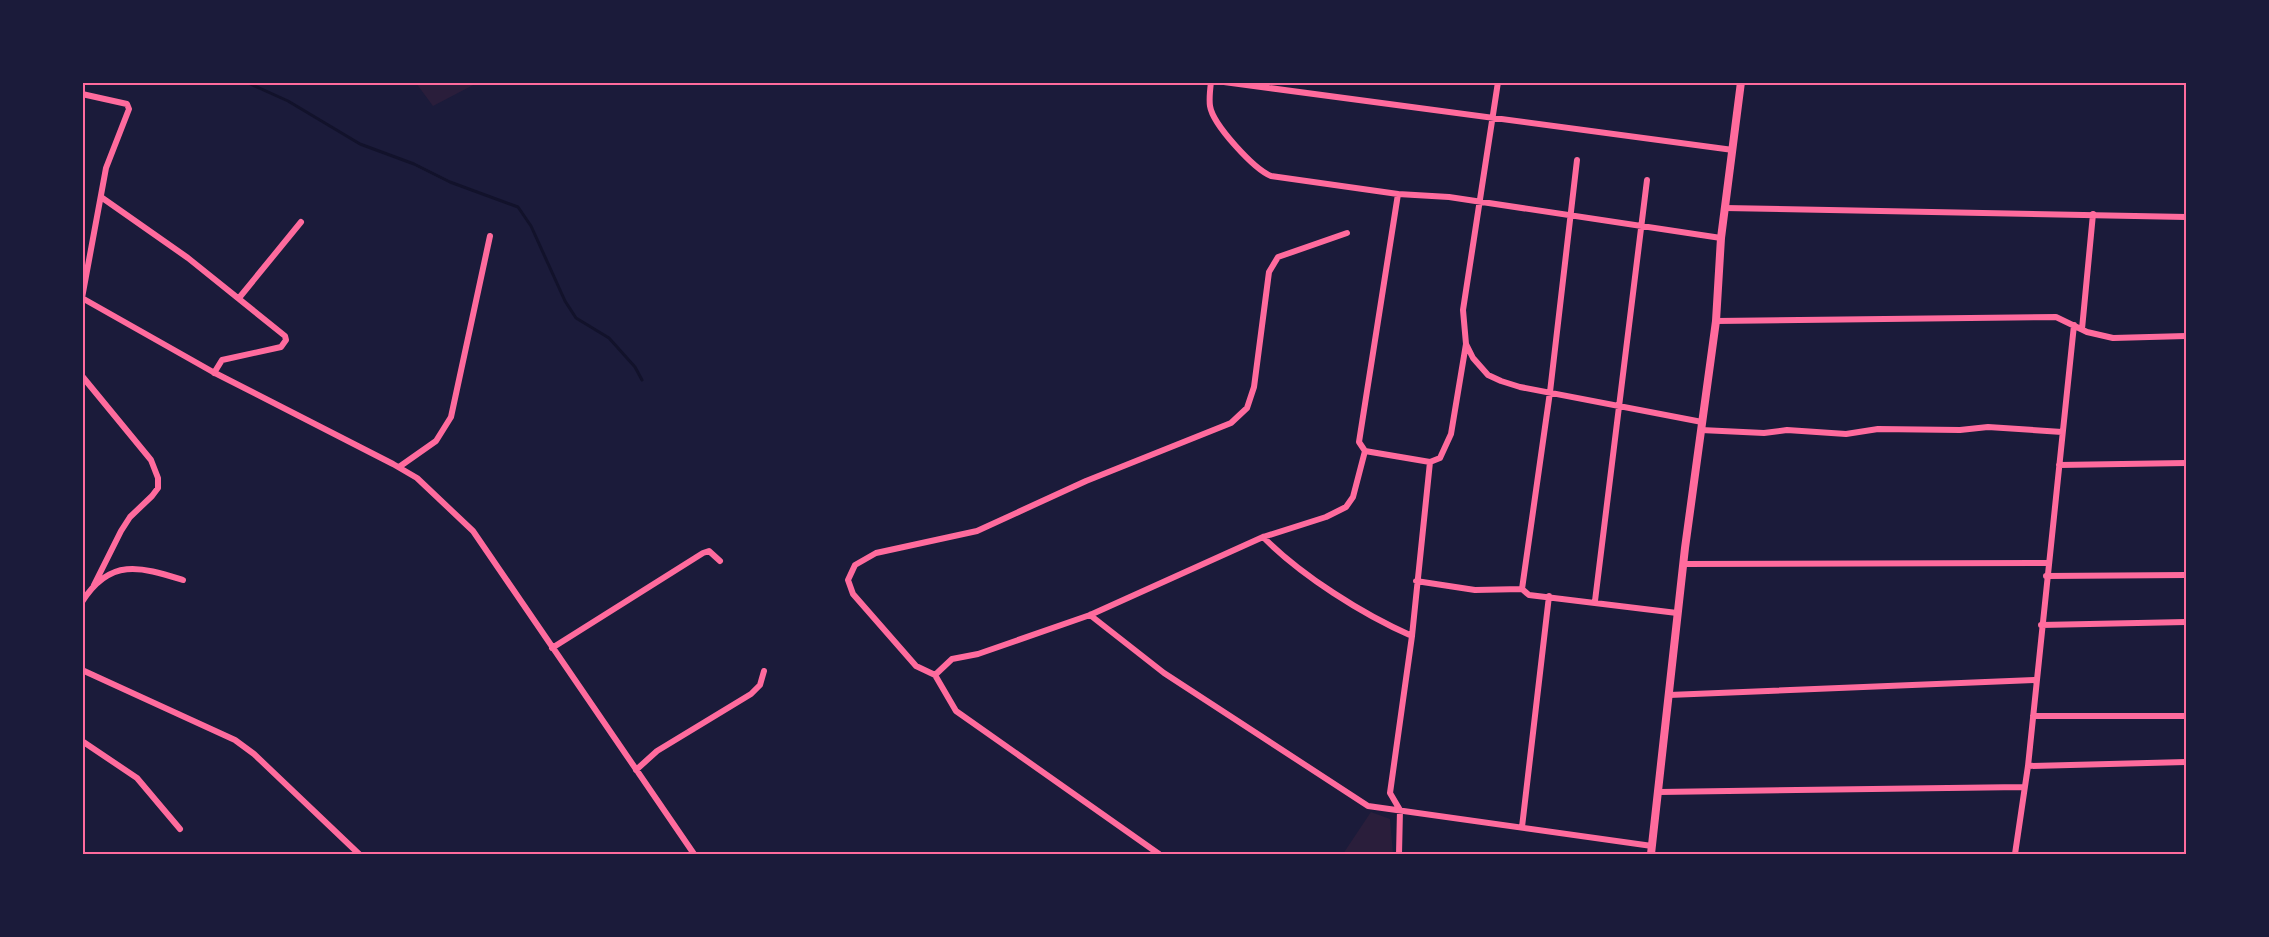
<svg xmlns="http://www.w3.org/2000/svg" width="2269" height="937" font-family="Cabin,sans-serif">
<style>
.green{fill:#2a1e3b}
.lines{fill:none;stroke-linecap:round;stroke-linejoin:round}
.stream{stroke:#12122b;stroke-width:3}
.minor{stroke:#ff6b9d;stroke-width:6}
.tertiary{stroke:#ff6b9d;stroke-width:8}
.neatline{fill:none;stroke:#ff6b9d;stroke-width:2}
</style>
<rect width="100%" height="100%" fill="#1b1b3a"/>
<path class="green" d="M416,83H477L433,106Z
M1371,812L1390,819L1393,854H1343Z"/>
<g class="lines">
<path class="stream" d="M246,82L288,101L360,144L414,164L450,182L518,207L531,226L565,301L576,318L609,338L635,367L642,380"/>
<path class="minor" d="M1211,82C1210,90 1209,99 1210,106C1213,125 1254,169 1271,176L1398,194L1449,197L1721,238
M1224,82L1733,150
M1498,82L1463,310L1466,344L1473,358L1488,375L1501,381L1520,387L1702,422
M82,94L127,104L129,109L106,168L82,298
M1577,160L1550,392L1522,589L1529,595L1677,613
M1398,194L1359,442L1365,451L1430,462L1440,458L1451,434L1466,344
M101,197L188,258L285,336L286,340L281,347L222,360L214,373
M1725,208L2186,217
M82,298L213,372L393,464L417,478L473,531L694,854
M239,298L301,222
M1716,321L2056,317L2087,332L2113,338L2186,336
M2082,329L2093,214
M82,376L151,460L158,478V488L152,496L130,517L121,531L94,585
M1701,430L1764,433L1787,430L1846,434L1878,429L1960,430L1988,427L2062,432
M2059,465L2186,463
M399,467L436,441L451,417L490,236
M1263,537C1302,576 1362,614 1412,636
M1683,564L2047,563
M2046,576L2186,575
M1416,581L1475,590L1522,589
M1595,601L1647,180
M82,602C110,557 141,567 183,580
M1090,615L1164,673L1368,806L1652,846
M2041,625L2186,622
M552,648L703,553L709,551L720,561
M82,670L235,740L254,754L359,854
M935,675L916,666L853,594L848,580L855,565L876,553L977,531L1086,481L1231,423L1247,408L1254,387L1269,272L1278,257L1347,233
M1669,695L2035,680
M2033,716H2186
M82,741L137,778L180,829
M2028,766L2186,762
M636,770L657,751L751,694L760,685L764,671
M1659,792L2023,787
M1522,827L1549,596
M1159,854L956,711L935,675L952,659L978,654L1090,615L1263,537L1326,517L1346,507L1353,497L1365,451
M1399,854L1400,810L1390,793L1412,636L1430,462
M2015,854L2028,766L2074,325"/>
<path class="tertiary" d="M1651,854L1685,548L1716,321L1721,238L1741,82"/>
</g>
<rect width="2269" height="937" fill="none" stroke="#1b1b3a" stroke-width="168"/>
<rect x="84" y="84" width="2101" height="769" class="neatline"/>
</svg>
